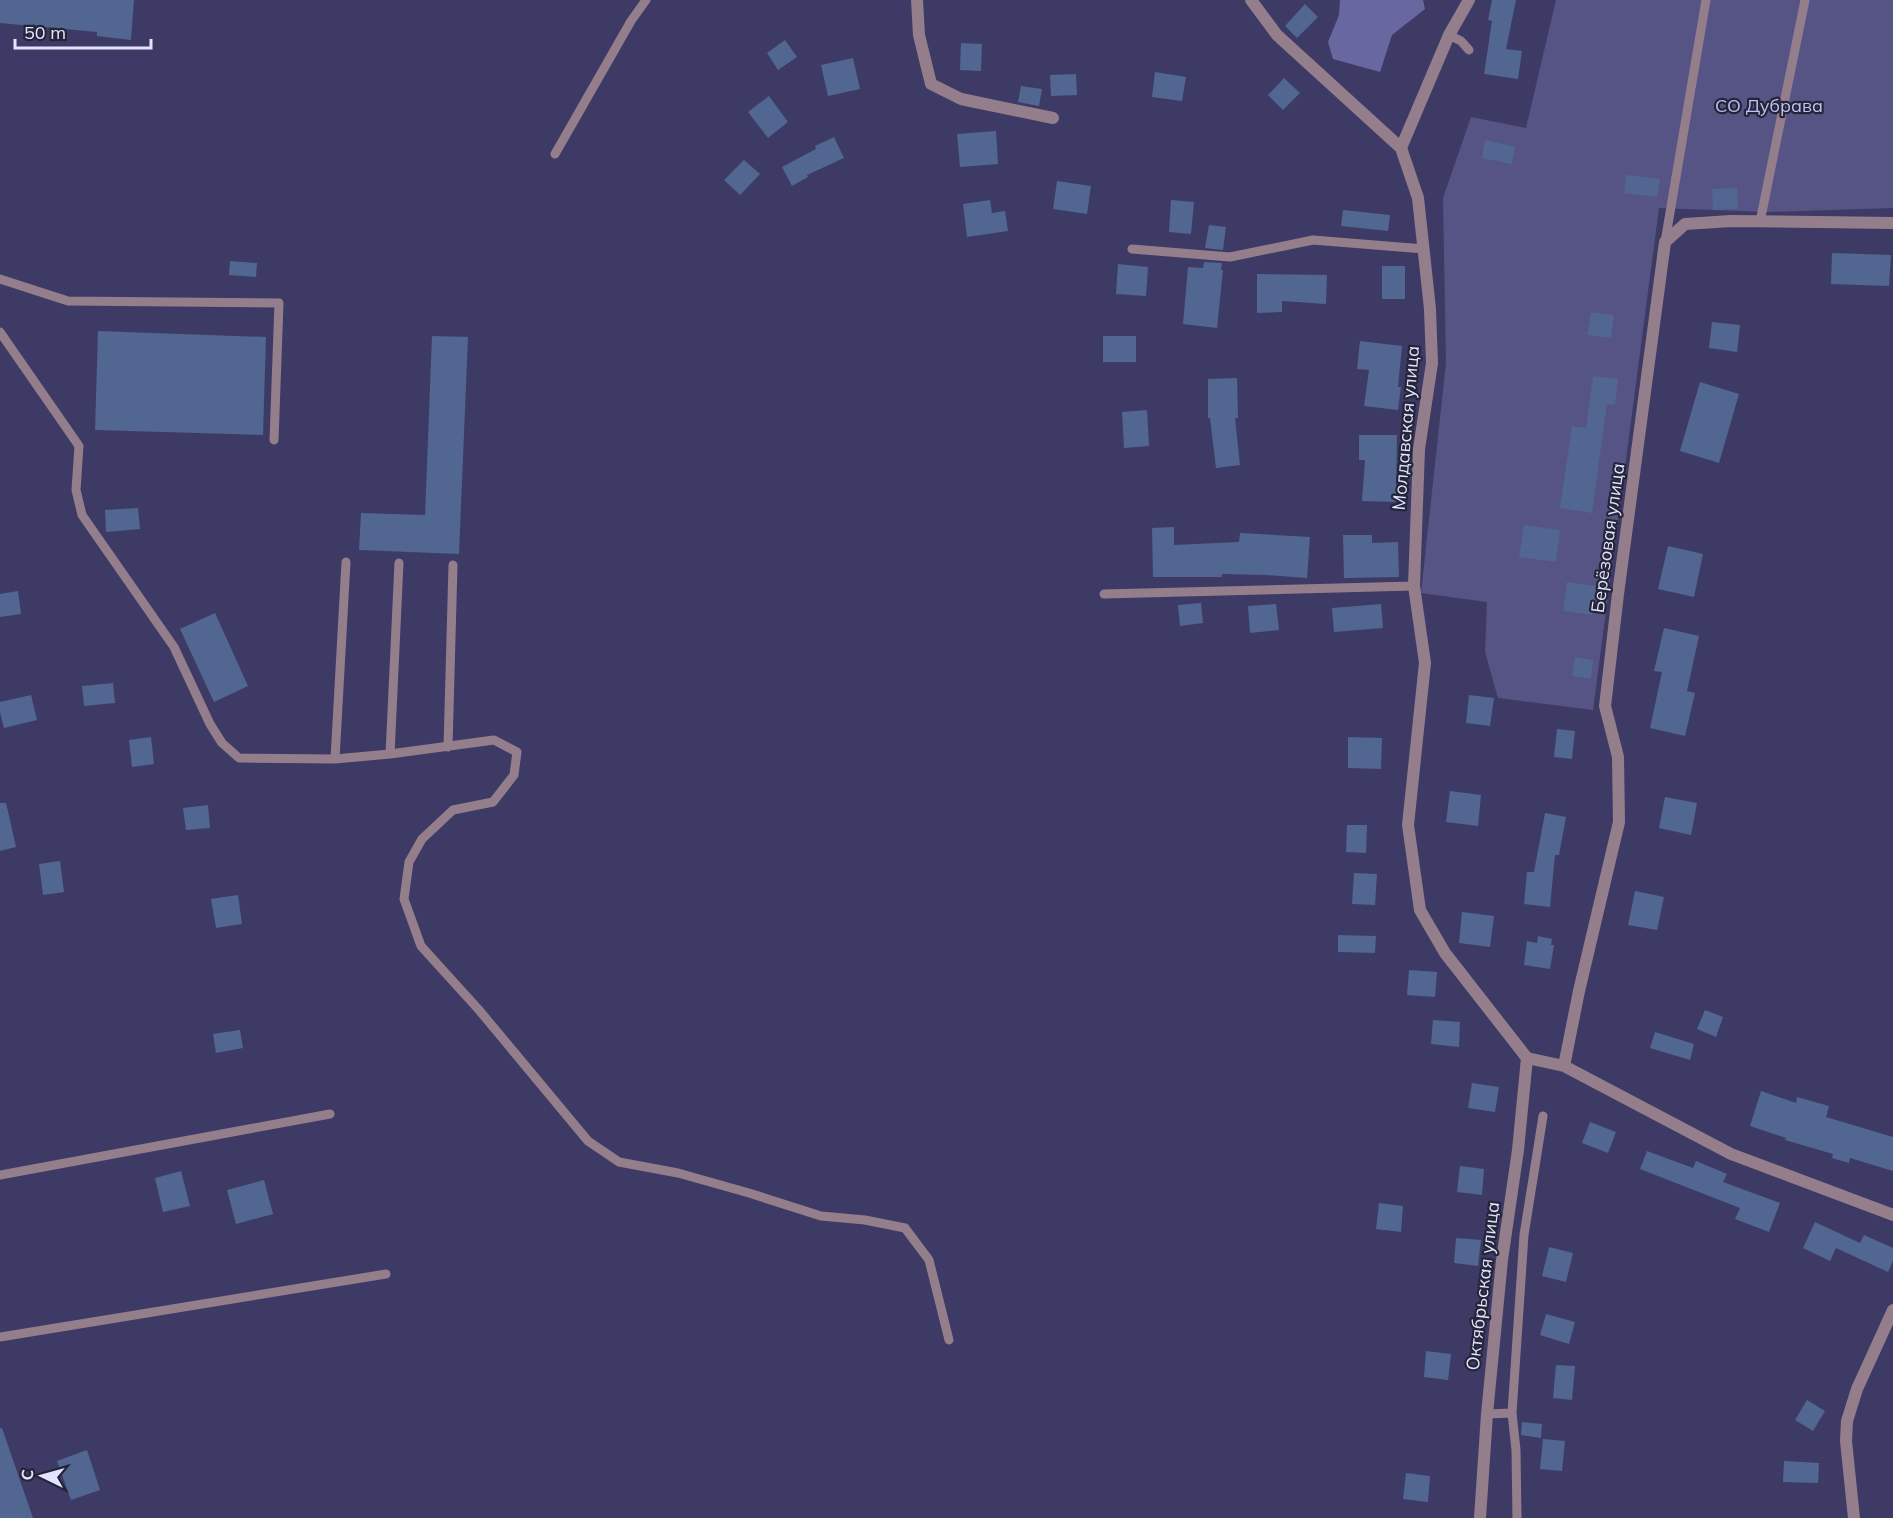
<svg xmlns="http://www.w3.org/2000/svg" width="1893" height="1518" font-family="Mulish,sans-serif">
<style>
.green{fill:#555485}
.forest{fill:#6867a0}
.building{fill:#516691}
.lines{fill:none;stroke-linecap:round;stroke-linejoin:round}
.service{stroke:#957e8b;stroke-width:9}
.minor{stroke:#957e8b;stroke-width:12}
.labels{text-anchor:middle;stroke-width:4.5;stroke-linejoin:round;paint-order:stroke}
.park-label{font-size:18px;fill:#bfc0f3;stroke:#252539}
.street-label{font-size:18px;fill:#e3e4ff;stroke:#252539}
</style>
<rect width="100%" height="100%" fill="#3d3b66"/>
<path class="green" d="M1556,0H1893V208L1768,212L1659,208L1593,710L1498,698L1485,652L1487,602L1421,593L1446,363L1443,198L1471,117L1526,128Z"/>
<path class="forest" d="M1340,0H1423L1425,9L1392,35L1380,72L1333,59L1328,42L1339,15Z"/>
<path class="building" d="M0,0H134L131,40L97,36V32L0,23Z
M1492,0H1516L1506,49L1522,51L1518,79L1484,74L1492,21L1488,20Z
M1305,4L1318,17L1297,38L1285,26Z
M785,40L797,57L778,70L767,53Z
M961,43L982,44L981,71L960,70Z
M853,58L860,89L828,96L821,65Z
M1155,72L1186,77L1182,101L1152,97Z
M1076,74L1077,95L1051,96L1050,75Z
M1284,78L1300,93L1283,110L1268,95Z
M1021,86L1042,89L1039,106L1018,102Z
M769,96L788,122L768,138L748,112Z
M996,131L998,164L960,167L957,134Z
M834,137L844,158L807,175L808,177L792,186L782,167L816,149L815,146Z
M1485,140L1515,147L1512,164L1482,158Z
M744,160L760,174L740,195L724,180Z
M1626,175L1660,179L1657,197L1624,193Z
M1057,181L1091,186L1087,214L1053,209Z
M1737,188L1738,209L1713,210L1712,189Z
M990,200L992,213L1005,211L1008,231L967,237L963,204Z
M1171,200L1194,202L1191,234L1169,232Z
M1343,210L1390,215L1388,231L1341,226Z
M1209,225L1226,227L1223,250L1205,248Z
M1832,253L1891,255L1889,286L1831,284Z
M230,261L257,263L256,277L229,275Z
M1204,262L1222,263L1221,270H1223L1217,328L1183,324L1188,267L1203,268Z
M1118,264L1148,267L1146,296L1116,294Z
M1382,266H1405V299H1382Z
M1257,274L1327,275L1326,304L1282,301V312L1257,313Z
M1591,312L1614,315L1611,338L1587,335Z
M1712,322L1740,325L1737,352L1709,348Z
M98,331L266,337L263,435L95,430Z
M432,336L468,337L459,554L359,550L361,513L425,515Z
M1103,336H1136V362H1103Z
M1360,341L1402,346L1398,387H1401L1398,410L1364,406L1369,370L1357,369Z
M1593,376L1618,379L1615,405L1607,404L1592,513L1560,508L1572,426L1586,428Z
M1237,378L1238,418H1235L1240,465L1216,468L1210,418H1208V379Z
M1700,382L1739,394L1719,463L1680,451Z
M1147,410L1149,446L1124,448L1122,412Z
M1359,435H1397L1396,502L1362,501L1365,460H1359Z
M138,508L140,529L106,532L105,510Z
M1524,525L1560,530L1556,562L1519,557Z
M1174,527V545L1239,542L1240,533L1310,537L1307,578L1265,575L1222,574V577H1153L1152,528Z
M1343,535H1372V543L1398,542L1399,577L1344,578Z
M1668,546L1703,554L1694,597L1658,589Z
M1567,582L1596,586L1592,615L1563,611Z
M18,591L21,614L0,617V594Z
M1201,603L1203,623L1180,626L1178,605Z
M1276,604L1279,630L1250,633L1248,606Z
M1381,604L1383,628L1334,632L1332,608Z
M215,613L248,686L214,702L180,629Z
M1664,628L1699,636L1687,691L1695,693L1685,736L1650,728L1662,672L1654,671Z
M1575,657L1593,660L1591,679L1572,676Z
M113,683L115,703L84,706L82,686Z
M31,695L37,720L4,728L0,712V702Z
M1469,695L1494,698L1490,726L1466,723Z
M1557,729L1575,731L1572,759L1554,757Z
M151,737L154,764L132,767L129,740Z
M1348,737L1382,738L1381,769L1348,768Z
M1450,791L1481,795L1478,826L1446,822Z
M1665,797L1697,803L1691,835L1659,828Z
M0,803H6L16,847L0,851Z
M208,805L210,828L186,830L183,808Z
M1545,813L1566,817L1559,855H1555L1550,907L1524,904L1527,872H1534Z
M1347,825H1367L1366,853L1346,852Z
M60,861L64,892L43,895L39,864Z
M1354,873L1377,874L1375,905L1352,904Z
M1635,891L1664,897L1657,930L1628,925Z
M238,895L242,924L216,928L211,899Z
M1462,912L1494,916L1490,947L1459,943Z
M1338,935L1376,936L1375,953L1338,952Z
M1538,936L1552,939L1551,945H1554L1550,969L1524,965L1527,941L1537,943Z
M1409,970L1437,972L1435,997L1407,995Z
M1705,1010L1723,1017L1716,1037L1697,1029Z
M1433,1020L1460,1022L1459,1047L1431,1044Z
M240,1030L243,1048L216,1053L213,1034Z
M1655,1032L1694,1044L1690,1060L1650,1048Z
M1472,1083L1499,1087L1495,1112L1468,1108Z
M1761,1091L1796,1103L1797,1097L1829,1106L1826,1117L1893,1137V1171L1850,1158L1849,1163L1832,1158L1833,1154L1785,1140L1786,1138L1750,1126Z
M1590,1122L1616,1132L1608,1153L1582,1143Z
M1647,1151L1693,1168L1696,1161L1727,1174L1723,1182L1780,1203L1769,1232L1735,1219L1740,1208L1640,1169Z
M1460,1166L1484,1169L1482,1195L1457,1192Z
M181,1171L190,1206L163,1212L155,1178Z
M264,1180L273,1214L236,1224L227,1190Z
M1379,1203L1403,1206L1401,1232L1376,1229Z
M1815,1222L1860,1243L1864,1235L1893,1248V1261L1888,1272L1836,1248L1830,1261L1803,1248Z
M1456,1238L1481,1240L1478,1266L1454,1263Z
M1549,1247L1573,1253L1566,1282L1542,1276Z
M1546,1314L1575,1322L1569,1344L1540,1335Z
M1426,1351L1451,1354L1448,1380L1424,1377Z
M1556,1365L1575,1366L1572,1400L1553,1398Z
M1807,1400L1825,1411L1813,1431L1795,1420Z
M1522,1422L1542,1424L1541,1438L1521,1435Z
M0,1428H2L33,1518H0Z
M1543,1439L1565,1441L1562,1471L1540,1469Z
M87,1450L100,1490L71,1500L57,1461Z
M1784,1461L1819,1463L1818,1483L1783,1482Z
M1406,1473L1430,1476L1428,1502L1403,1499Z"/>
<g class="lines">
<path class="service" d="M1449,35L1461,41L1469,50
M555,154L631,21L646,0
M1760,222L1805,0
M1665,242L1706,0
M1132,249L1230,257L1313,240L1424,249
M0,279L68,301L279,303L274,440
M0,332L79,446L76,490L82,515L174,647L210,724L222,743L239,758L335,759L390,754L494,740L517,752L514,775L493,802L453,810L422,839L409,862L404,899L421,946L479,1010L588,1141L619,1162L678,1173L749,1193L821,1216L865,1220L905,1228L929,1260L949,1340
M1104,594L1414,586
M448,747L453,565
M390,754L399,563
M335,759L346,562
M0,1175L330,1114
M0,1337L386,1274
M1512,1413L1524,1235L1543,1116
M1487,1414L1512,1413L1516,1450L1517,1518"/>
<path class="minor" d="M917,0L919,35L931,84L961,99L1053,118
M1251,0L1277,35L1401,148L1418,198L1430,309L1432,363L1419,449L1414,586L1425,663L1408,825L1420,910L1445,953L1527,1058L1564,1066L1731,1154L1893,1215
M1401,148L1449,35L1469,0
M1564,1066L1579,991L1619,822L1618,757L1605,706L1618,594L1665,242L1685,224L1731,221L1893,223
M1480,1518L1487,1414L1502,1260L1518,1150L1527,1058
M1854,1518L1846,1441L1847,1421L1857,1389L1893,1310"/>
</g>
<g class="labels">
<g class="park-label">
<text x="1769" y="112">СО Дубрава</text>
</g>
<g class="street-label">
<text transform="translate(1406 428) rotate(-85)" y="6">Молдавская улица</text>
<text transform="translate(1608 538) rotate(-82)" y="6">Берёзовая улица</text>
<text transform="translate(1483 1286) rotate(-83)" y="6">Октябрьская улица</text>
</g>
</g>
<g transform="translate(42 1476) rotate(275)" stroke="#252539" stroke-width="4.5" paint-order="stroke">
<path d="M0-4.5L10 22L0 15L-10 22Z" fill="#e3e4ff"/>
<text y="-9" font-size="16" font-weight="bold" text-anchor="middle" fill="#e3e4ff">С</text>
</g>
<path d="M15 39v9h136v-9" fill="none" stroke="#e3e4ff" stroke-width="3"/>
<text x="24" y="39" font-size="18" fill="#e3e4ff" stroke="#252539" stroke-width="4.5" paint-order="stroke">50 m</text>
</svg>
